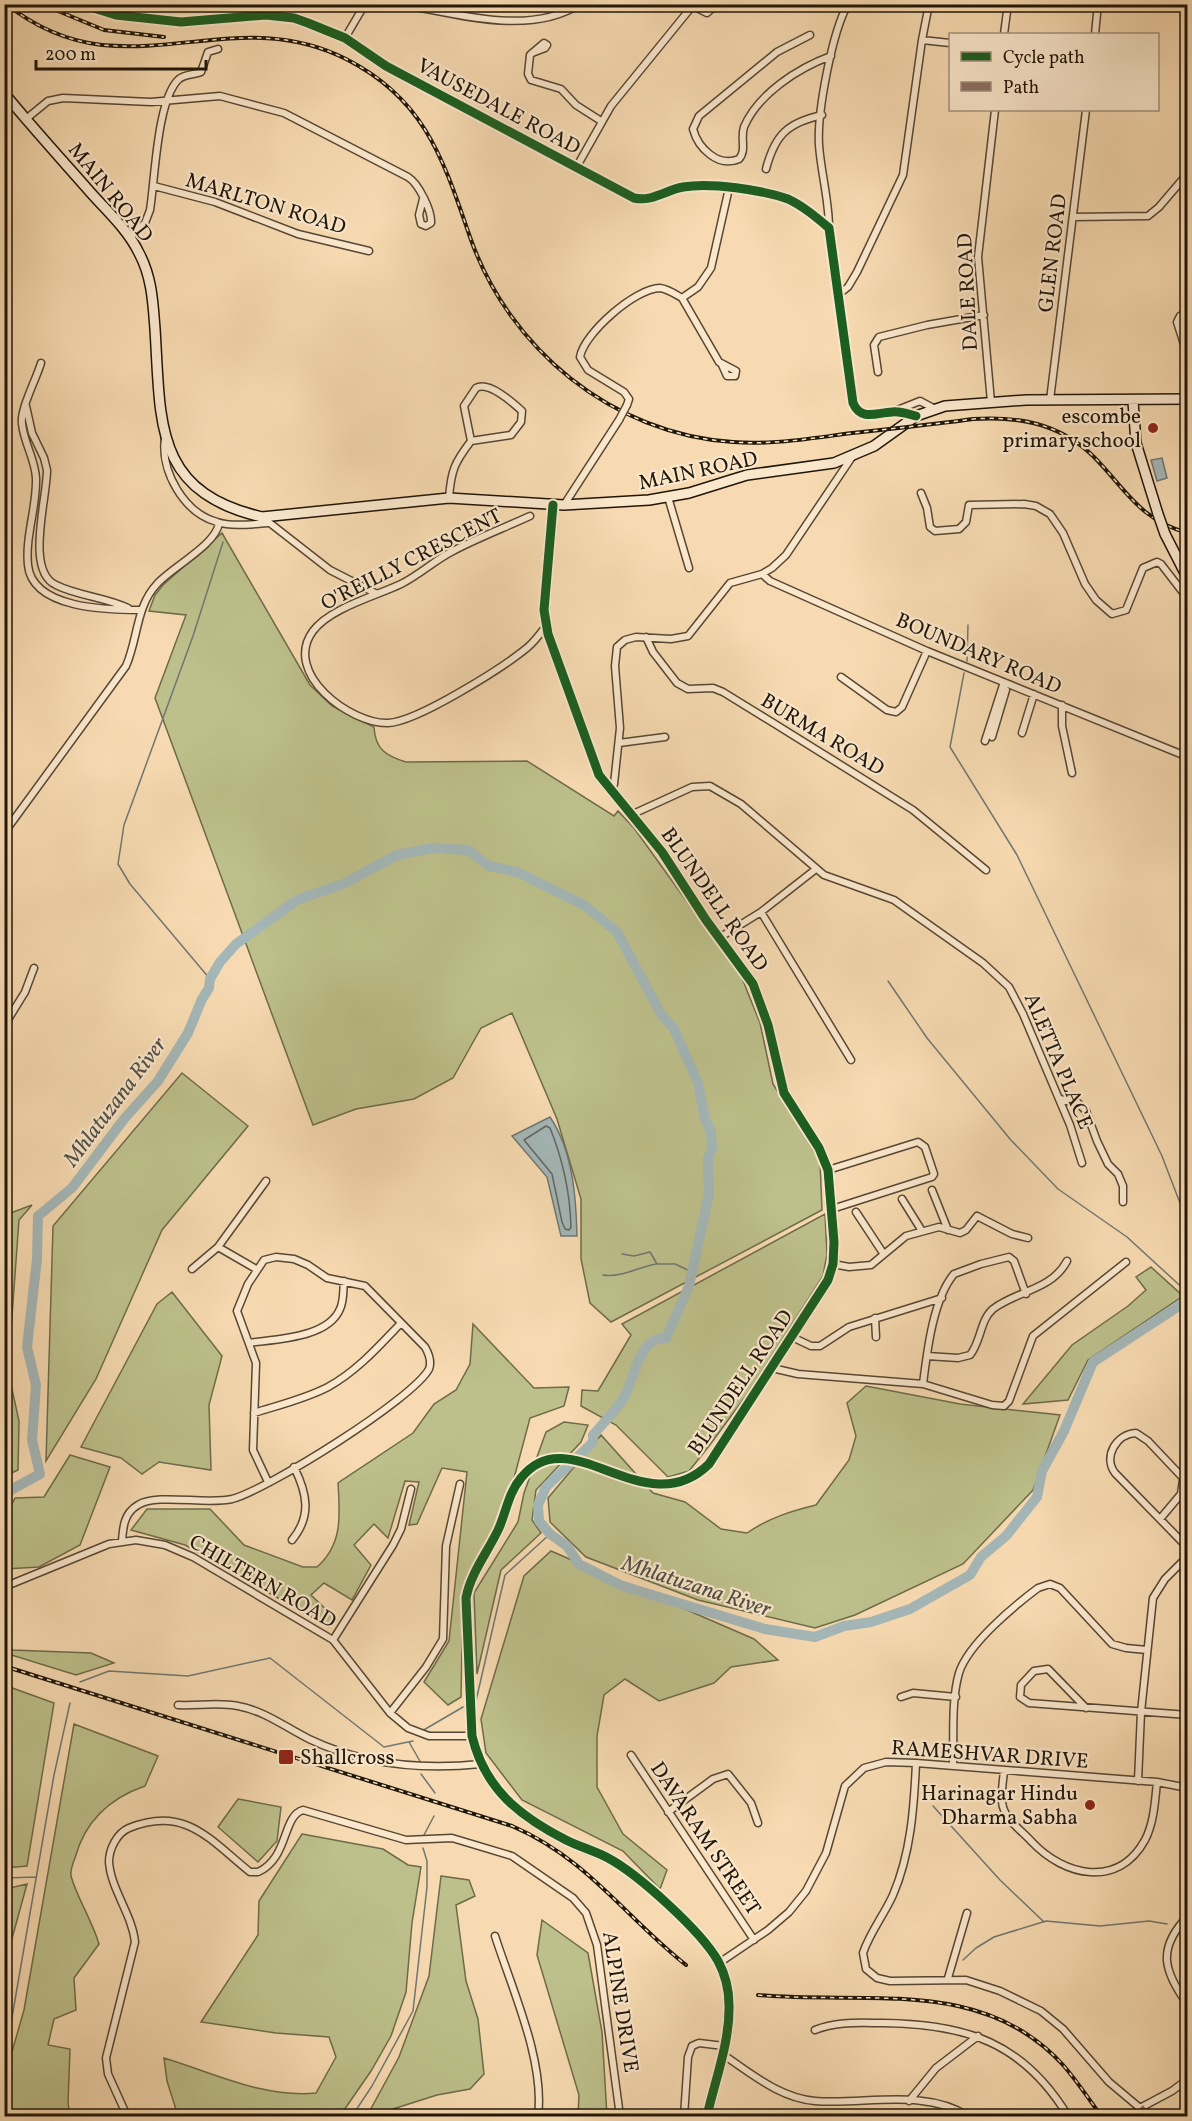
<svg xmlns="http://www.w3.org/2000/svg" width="1192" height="2121" font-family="Vollkorn,serif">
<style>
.green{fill:#bdc08b;stroke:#6e6b4a;stroke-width:1.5}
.water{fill:#a4b7b8;stroke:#6f7772;stroke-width:1.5}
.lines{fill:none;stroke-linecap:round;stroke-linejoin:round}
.shore{stroke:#626660;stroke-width:1.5}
.stream{stroke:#6f7772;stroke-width:1.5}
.river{stroke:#a4b7b8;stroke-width:10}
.street-casing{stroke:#564733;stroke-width:9}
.secondary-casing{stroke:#201609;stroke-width:12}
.street{stroke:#fae7cc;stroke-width:6}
.secondary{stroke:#fae7cc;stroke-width:9}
.rail-casing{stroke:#201609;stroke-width:4}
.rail{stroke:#fae7cc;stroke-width:1.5;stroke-dasharray:4.5;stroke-linecap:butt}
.street-bridge-casing{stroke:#564733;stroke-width:9;stroke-linecap:butt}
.secondary-bridge-casing{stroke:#201609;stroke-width:12;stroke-linecap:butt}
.street-bridge{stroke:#fae7cc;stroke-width:6}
.secondary-bridge{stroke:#fae7cc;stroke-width:9}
.quiet{stroke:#8d6e63;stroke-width:8;stroke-dasharray:15 8;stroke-linecap:butt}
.cycleway-casing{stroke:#fae7cc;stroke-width:13}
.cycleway{stroke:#1b5e20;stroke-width:9}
.poi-dot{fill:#8f2418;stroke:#fae7cc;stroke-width:2}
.labels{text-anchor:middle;stroke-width:4.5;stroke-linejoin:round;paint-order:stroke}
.street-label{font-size:21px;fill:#201609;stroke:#fae7cc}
.poi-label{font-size:21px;fill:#201609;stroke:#fae7cc;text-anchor:end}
.water-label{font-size:22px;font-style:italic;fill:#4e4e46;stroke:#fae7cc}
</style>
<rect width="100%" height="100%" fill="#f7dab1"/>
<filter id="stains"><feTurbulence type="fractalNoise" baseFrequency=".00333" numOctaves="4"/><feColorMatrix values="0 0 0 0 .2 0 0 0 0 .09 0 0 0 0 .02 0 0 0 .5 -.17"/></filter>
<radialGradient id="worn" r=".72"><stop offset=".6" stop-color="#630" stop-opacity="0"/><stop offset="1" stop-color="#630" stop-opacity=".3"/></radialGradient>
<path class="green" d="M222,533L310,685L332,706L374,727C375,749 386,756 406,762L527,761L614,816L618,811L634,828L742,978L760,1023L773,1084L820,1161L822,1210L611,1322L590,1303L581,1259V1199L557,1119L512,1013L481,1028L453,1078L414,1099L356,1109L313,1125L155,698L186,615L149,611L155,595L163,585Z
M182,1073L248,1126L162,1230L96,1379L46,1461L53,1226Z
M32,1205L19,1220L8,1371L19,1421L18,1470L5,1476V1215Z
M825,1214L827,1254L823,1276L748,1393L709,1446L689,1471L668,1477L616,1425L581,1406L582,1390L598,1391L631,1335L622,1324Z
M1151,1267L1183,1296L1088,1360L1068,1400L1023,1404L1072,1345L1128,1306L1146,1290L1136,1277Z
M172,1292L222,1356L209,1405L211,1470L159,1462L142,1474L121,1458L81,1447L157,1304Z
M473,1324L534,1388L569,1387L564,1406L530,1418L513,1482L491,1542L463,1589L461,1697L448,1705L424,1682L449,1641L467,1472L442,1468L417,1524L409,1525L419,1482L405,1481L388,1538L374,1524L354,1545L371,1565L352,1600L324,1583L311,1595L337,1620L329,1627L185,1545L131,1530L147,1509H210L244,1545L303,1567H317C343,1544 340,1515 338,1483L413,1433L434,1404L456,1390L470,1364Z
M866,1386L960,1404L1060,1415L1033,1490L963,1564L855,1615L815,1628L698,1600L586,1557L550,1522L548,1498L601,1435L653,1493L685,1502L721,1529L747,1533C769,1518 791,1511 816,1505L849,1460L856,1436L847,1403Z
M564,1422L588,1425L581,1442L536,1490L532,1520L541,1533L501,1570L477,1674L474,1593L518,1522L524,1493L546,1432Z
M70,1455L110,1467L80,1545L39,1567L5,1569V1518L15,1498L44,1497Z
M551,1551L754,1639L778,1660L731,1667L714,1683L659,1701L625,1679L604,1695L597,1736V1787L623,1834L667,1870L660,1889L623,1851L522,1800L486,1753L481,1719L524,1576Z
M5,1635L12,1650L91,1653L114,1663L76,1675L5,1653Z
M4,1685L54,1703L27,1866L5,1868Z
M74,1724L158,1756L145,1786C110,1798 85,1821 75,1858C73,1863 70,1870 71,1876C77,1898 92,1920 99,1944L74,1978L76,2010L54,2019L48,2045L70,2049L68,2103L70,2116H5V2076L24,2010Z
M238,1799L281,1807L277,1841L258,1862L218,1827Z
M302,1834L383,1849L408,1865L421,1867L412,1923L406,1992L391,2036L371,2071L340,2116H178L167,2081L164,2058C214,2073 262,2098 316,2093L336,2057L329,2037L276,2033L201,2022L258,1935L259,1901Z
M441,1876L469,1880L475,1896L456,1905L466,1981L478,2019L484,2074L470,2089L437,2095L393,2109L387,2116H367L399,2057L429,1976Z
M27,1884L5,1964V1889Z
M542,1920L588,1953L602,2032L607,2116H578L579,2095L537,1955Z"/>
<path class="water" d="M1162,458L1167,478L1157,481L1151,460Z
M550,1117C573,1151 576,1197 577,1236H561L547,1177L512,1136Z"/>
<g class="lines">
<path class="shore" d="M546,1126L550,1128C563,1160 570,1192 571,1227L569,1230L565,1229L562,1222L552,1174L524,1140Z"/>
<path class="stream" d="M967,661L968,625
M964,673L950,747L1017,855L1162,1156L1188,1224
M210,979L130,884L118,864L124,825L193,636L223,542
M888,981L927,1038L1010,1139L1058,1189L1127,1237L1188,1293
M622,1254L634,1256L650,1252L657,1264H675L692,1272
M603,1275C621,1278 638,1267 656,1264
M80,1682L109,1671L188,1676L270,1658L384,1747L413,1741
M475,1705L505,1575L550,1534
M422,1731L463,1707
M409,1742L421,1763
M421,1774L435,1793
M933,1806L1000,1880L1044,1922
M424,1835L434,1816
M4,1878L36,1877
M963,1960L976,1948L994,1937L1046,1921L1100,1926L1149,1921L1167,1924
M4,2043L11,2023L54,1775L70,1703
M352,2116L372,2086L413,2011L427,1887V1861L423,1848"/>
<path class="river" d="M4,1498L7,1492L40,1474L32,1440L36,1385L27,1347L37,1259L38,1216L72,1188L124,1119L158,1081L188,1033L202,999L209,988L210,979L220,962L236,944L297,900L343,884L397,855L433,848L468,850L489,866L517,872L584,905L617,932L661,1014L674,1029L698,1083L705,1119L711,1132L712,1149L708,1158L709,1194L689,1286L666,1338C638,1336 634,1382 623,1399C614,1412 603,1424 593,1435V1442L546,1487L538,1505L539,1521L550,1534L567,1546L579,1564L620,1585L652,1595L765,1629L815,1637L844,1626L871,1622L910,1609L970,1575L981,1557L1006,1536L1037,1497L1042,1471L1064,1431L1093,1362L1188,1300"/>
<defs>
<path id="street" d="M81,4L116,15L181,22L266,15L294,18L308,23L345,38L386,66L634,198C652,202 666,190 683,187C710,182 762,190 788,199C803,206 816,217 829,228L853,403C861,421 875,413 892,412C900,411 908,414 916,416
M399,4C455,13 529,37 580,4
M1181,4L1188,13
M693,6L707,13L717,4
M1004,34L1008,4
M1095,34L1098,4
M810,35L777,52L699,116L693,129C698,148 718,168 739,159C747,150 740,139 744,127C758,94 798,68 831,56
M345,38L365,4
M922,40L929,4
M532,53L545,48L547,45L544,43L530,55L528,74L531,80L561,89L576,105L601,121
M26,119L48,101L63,98L151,102L220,96L284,113L408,177C419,184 432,211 431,223L426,226L421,224L419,215L423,199
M576,168L611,106L694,4
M766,169C775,135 787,123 822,115
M154,186L215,202L298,234L369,251
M1073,217L1148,216L1159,207L1188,173
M829,228C829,200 821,173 819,145C817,113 832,32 848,4
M130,237L145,223L150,210C155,179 157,99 179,79C185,74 194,75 201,72L208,52L218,49
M839,294L848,287L857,272L903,175L922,40L950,43
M682,298L719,362L736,371L735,376H727L722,365
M1188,312L1180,316L1177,322L1188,357
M41,363C36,380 20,409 22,424C24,443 35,459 36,478C37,507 25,536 28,565C32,609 108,610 141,610
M878,372L874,345L879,337L927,325L984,315
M1050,400L1086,110
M991,402L978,257L995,110
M627,405L629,399L624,392L588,370L580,357C584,333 636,288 660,288C668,289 675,294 682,298L698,287L711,268L729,188
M26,406L32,433L44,458L47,470C47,499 25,571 56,585C78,596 105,597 128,608
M895,411L920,401L935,409
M165,438C160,471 184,513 217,522C233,527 252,524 268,523
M921,493L927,508L930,527L935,531L959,529L966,522L969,505L1024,504L1036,506L1050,514L1063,533L1085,584L1096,600L1112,614L1126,610L1143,568L1157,562L1161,564L1188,599
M668,497L689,568
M449,498C451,470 455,462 471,441L511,435L521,422L522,411C512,402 489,381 476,388L464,406L471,441
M564,505L619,420
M530,516C504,528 477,538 451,552C434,561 419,575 401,584C376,596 330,608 313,631C282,673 350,724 388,723C417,722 504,667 528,647C535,641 540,634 546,626
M266,520L330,570L377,594
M762,574L770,581L927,651L1188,757
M646,637L653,652L677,683L688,689L713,688L723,692L775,724L913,810L986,870
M841,677L887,710L896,712L902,707L927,651
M1062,705V726L1072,773
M1022,733L1034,694
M992,737L1006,690
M985,741L1004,682
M619,743L665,737
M610,790L614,784L620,728L615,666L617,647L625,640L636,637L671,639L688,636L730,583L762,574L772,568L786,555L852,457
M633,814L692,787L710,786L741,804L824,875L894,900L983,963L1009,987L1023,1014L1070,1125L1082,1163
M4,833L126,666C138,639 136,606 157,584C172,567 216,545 219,523
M761,912L851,1060
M719,938L761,912L816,869
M4,1026L25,992L34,968
M1060,1099L1078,1103L1086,1111L1097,1141L1108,1164L1118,1174L1123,1186V1202
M828,1170L918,1142L925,1147L934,1174L932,1177L832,1209
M932,1190L948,1230
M902,1199L922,1231
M856,1212L883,1253
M218,1247L256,1269
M833,1264L849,1267L871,1265L906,1236L939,1227L960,1233L966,1230L977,1216L1012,1234L1028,1238
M192,1269L218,1247L266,1181
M875,1318L876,1337
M792,1337L811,1346H820L849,1327L942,1298
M249,1343C276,1339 328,1338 340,1309C344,1301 343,1290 344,1281
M927,1356L958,1358L970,1355C981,1342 980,1320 993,1309C1016,1291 1052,1290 1067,1261
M772,1368L798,1374L923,1384L992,1405L1004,1406L1009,1401L1033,1336L1126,1262
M923,1384C927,1352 933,1299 954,1274L981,1264L1009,1257L1014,1261L1026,1294
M254,1413C279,1405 305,1399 328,1387C357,1371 379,1346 401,1323
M1184,1479L1148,1441L1136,1433C1116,1434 1103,1457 1115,1473L1188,1548
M1160,1519L1181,1494L1188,1444
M292,1540C312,1516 307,1493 294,1467
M122,1541C123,1527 124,1513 138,1505C157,1493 206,1505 232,1499C267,1490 413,1399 429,1369C432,1361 429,1354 425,1347L365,1286L327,1278L308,1265L294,1259L276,1257L264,1260L248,1284L237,1311L256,1363L253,1450L268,1482
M4,1587L109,1544L136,1540L165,1545L193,1557L333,1640L390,1713L408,1728L429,1736H472
M333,1640L393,1545L401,1529L411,1489
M901,1697L913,1693L956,1697
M178,1705C198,1706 219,1702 238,1706C265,1711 285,1727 309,1739C363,1765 422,1770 481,1764
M1086,1708L1048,1669L1034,1671L1021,1685L1020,1697L1029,1703L1188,1715
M390,1713L426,1667L443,1639L446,1546L460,1484
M631,1755L754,1940
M916,1763C914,1807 911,1853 893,1895C884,1915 870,1932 863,1953L866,1969L877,1978L890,1981L966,1980L1000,1991L1041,2011L1063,2029L1109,2082L1140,2108L1172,2091L1188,2079
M953,1766C954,1736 951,1701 959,1673C968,1644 1014,1606 1038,1588L1050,1584L1060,1588L1112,1644L1126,1648L1147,1650
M1004,1771C1003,1782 1000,1797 1003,1807C1007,1821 1023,1832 1032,1842C1064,1876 1118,1889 1145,1840C1154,1823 1155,1801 1157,1782
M1138,1781L1141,1712L1153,1598L1165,1579L1188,1556
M668,1812L713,1779L728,1774L751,1803L758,1823
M1188,1916C1156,1949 1164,1972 1188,2005
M495,1936C512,1989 545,2061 538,2116
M719,1963L768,1930L789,1912L806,1891L826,1853L845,1786L864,1768L886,1762L916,1763L1157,1782L1188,1788
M948,1978L967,1913
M815,2030C837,2021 860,2023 883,2023C966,2024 1023,2042 1068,2116
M722,2054C751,2073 779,2098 815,2101C864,2105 924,2088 968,2116
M909,2101L936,2068L978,2036
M127,2116L108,2074L106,2058L135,1942C132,1914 111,1890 109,1862C109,1849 117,1833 129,1828C185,1805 210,1840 250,1872H258C289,1858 282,1816 303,1810L406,1840L452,1838L512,1856L573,1898L586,1913L597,1945L620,2116
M684,2116L688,2057L692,2046L699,2043L724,2046"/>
<path id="secondary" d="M4,93C32,127 62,160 91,193C108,212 128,230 139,253C152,277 153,303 155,329C161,422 153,492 262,517L449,498L564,505L649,500L689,493L747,475L834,463L874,446L916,416L945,406L1026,400L1188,399
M1133,401L1136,443L1158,514
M553,505L544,610L548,634L599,775L662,852L706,920L753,984L768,1025L784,1093L819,1148L828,1170L834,1242L833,1264L828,1280L709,1464C645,1527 570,1416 521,1478C509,1492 506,1512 499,1528C488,1552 471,1572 466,1598L472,1736C485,1789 519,1816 566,1840C580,1847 595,1851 608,1858C638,1874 701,1931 718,1961C725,1974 729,1990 729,2005C730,2042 715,2080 707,2116
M1165,534L1188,579"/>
</defs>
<use href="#street" class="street-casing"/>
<use href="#secondary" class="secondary-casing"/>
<use href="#street" class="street"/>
<use href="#secondary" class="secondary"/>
<defs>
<path id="rail" d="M6,4C34,26 67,41 102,45C189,53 260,16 346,59C425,99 443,159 470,237C509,349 612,434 733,442C770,445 808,439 844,434C887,429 930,425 973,419C1018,416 1059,423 1093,456C1125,488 1139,520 1188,533
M41,4L104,30L164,37
M4,1666L512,1826C588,1859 623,1915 686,1965
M758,1995C865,2005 982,1976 1063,2065C1077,2081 1089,2099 1101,2116"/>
</defs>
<use href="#rail" class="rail-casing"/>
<use href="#rail" class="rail"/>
<defs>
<path id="street-bridge" d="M619,420L627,405"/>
<path id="secondary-bridge" d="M1158,514L1165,534"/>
</defs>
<use href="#street-bridge" class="street-bridge-casing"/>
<use href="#secondary-bridge" class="secondary-bridge-casing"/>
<use href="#street-bridge" class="street-bridge"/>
<use href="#secondary-bridge" class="secondary-bridge"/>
<path class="quiet" d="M1140,2108L1147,2116"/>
<defs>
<path id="cycleway" d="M81,4L116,15L181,22L266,15L294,18L308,23L345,38L386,66L634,198C652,202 666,190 683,187C710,182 762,190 788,199C803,206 816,217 829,228L853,403C861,421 875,413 892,412C900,411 908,414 916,416
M553,505L544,610L548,634L599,775L662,852L706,920L753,984L768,1025L784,1093L819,1148L828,1170L834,1242L833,1264L828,1280L709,1464C645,1527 570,1416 521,1478C509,1492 506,1512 499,1528C488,1552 471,1572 466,1598L472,1736C485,1789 519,1816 566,1840C580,1847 595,1851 608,1858C638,1874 701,1931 718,1961C725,1974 729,1990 729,2005C730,2042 715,2080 707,2116"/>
</defs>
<use href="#cycleway" class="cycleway-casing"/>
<use href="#cycleway" class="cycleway"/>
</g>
<g class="poi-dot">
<circle cx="1153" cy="428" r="6"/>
<rect x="278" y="1749" width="16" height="16" rx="3"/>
<circle cx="1090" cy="1805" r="6"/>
</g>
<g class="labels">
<g class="street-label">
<text transform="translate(499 106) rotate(28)" y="7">VAUSEDALE ROAD</text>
<text transform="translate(111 192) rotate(51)" y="7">MAIN ROAD</text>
<text transform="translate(266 203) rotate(17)" y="7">MARLTON ROAD</text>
<text transform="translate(1052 253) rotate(-83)" y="7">GLEN ROAD</text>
<text transform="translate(967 292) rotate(-93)" y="7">DALE ROAD</text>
<text transform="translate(698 470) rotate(-12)" y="7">MAIN ROAD</text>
<text transform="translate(411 559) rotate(-27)" y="7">O'REILLY CRESCENT</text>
<text transform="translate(979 653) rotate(23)" y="7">BOUNDARY ROAD</text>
<text transform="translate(823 734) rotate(31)" y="7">BURMA ROAD</text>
<text transform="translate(715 899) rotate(55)" y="7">BLUNDELL ROAD</text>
<text transform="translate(1059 1061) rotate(67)" y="7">ALETTA PLACE</text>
<text transform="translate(740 1382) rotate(-56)" y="7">BLUNDELL ROAD</text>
<text transform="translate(263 1581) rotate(30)" y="7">CHILTERN ROAD</text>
<text transform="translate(990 1754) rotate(4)" y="7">RAMESHVAR DRIVE</text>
<text transform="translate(706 1838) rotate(56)" y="7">DAVARAM STREET</text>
<text transform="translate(621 2002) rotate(81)" y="7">ALPINE DRIVE</text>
</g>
<g class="poi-label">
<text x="1141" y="423">escombe<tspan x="1141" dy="24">primary school</tspan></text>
<text x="300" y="1764" text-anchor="start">Shallcross</text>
<text x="1078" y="1800">Harinagar Hindu<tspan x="1078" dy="24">Dharma Sabha</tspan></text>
</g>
<g class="water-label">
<text transform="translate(114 1101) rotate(-53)" y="8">Mhlatuzana River</text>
<text transform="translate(697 1585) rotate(18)" y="8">Mhlatuzana River</text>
</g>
</g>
<rect width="1192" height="2121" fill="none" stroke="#f7dab1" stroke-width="24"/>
<rect x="6" y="6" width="1180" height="2109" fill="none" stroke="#201609" stroke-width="3"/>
<rect x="12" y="12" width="1168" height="2097" fill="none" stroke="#201609" stroke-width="1.5"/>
<rect x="949" y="33" width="210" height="78" fill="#fae7cc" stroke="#a3937e" stroke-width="1.5"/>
<rect x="961" y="52" width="30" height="9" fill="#1b5e20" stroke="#a3937e" stroke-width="1.5"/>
<text x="1003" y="63" font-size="18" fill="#201609">Cycle path</text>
<rect x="961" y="82" width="30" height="9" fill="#8d6e63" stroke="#a3937e" stroke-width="1.5"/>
<text x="1003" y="93" font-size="18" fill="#201609">Path</text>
<path d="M36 60v9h170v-9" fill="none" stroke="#201609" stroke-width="3"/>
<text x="45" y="60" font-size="18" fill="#201609" stroke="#fae7cc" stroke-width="4.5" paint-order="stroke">200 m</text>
<rect width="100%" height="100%" filter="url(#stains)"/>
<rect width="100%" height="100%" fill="url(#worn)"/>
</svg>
